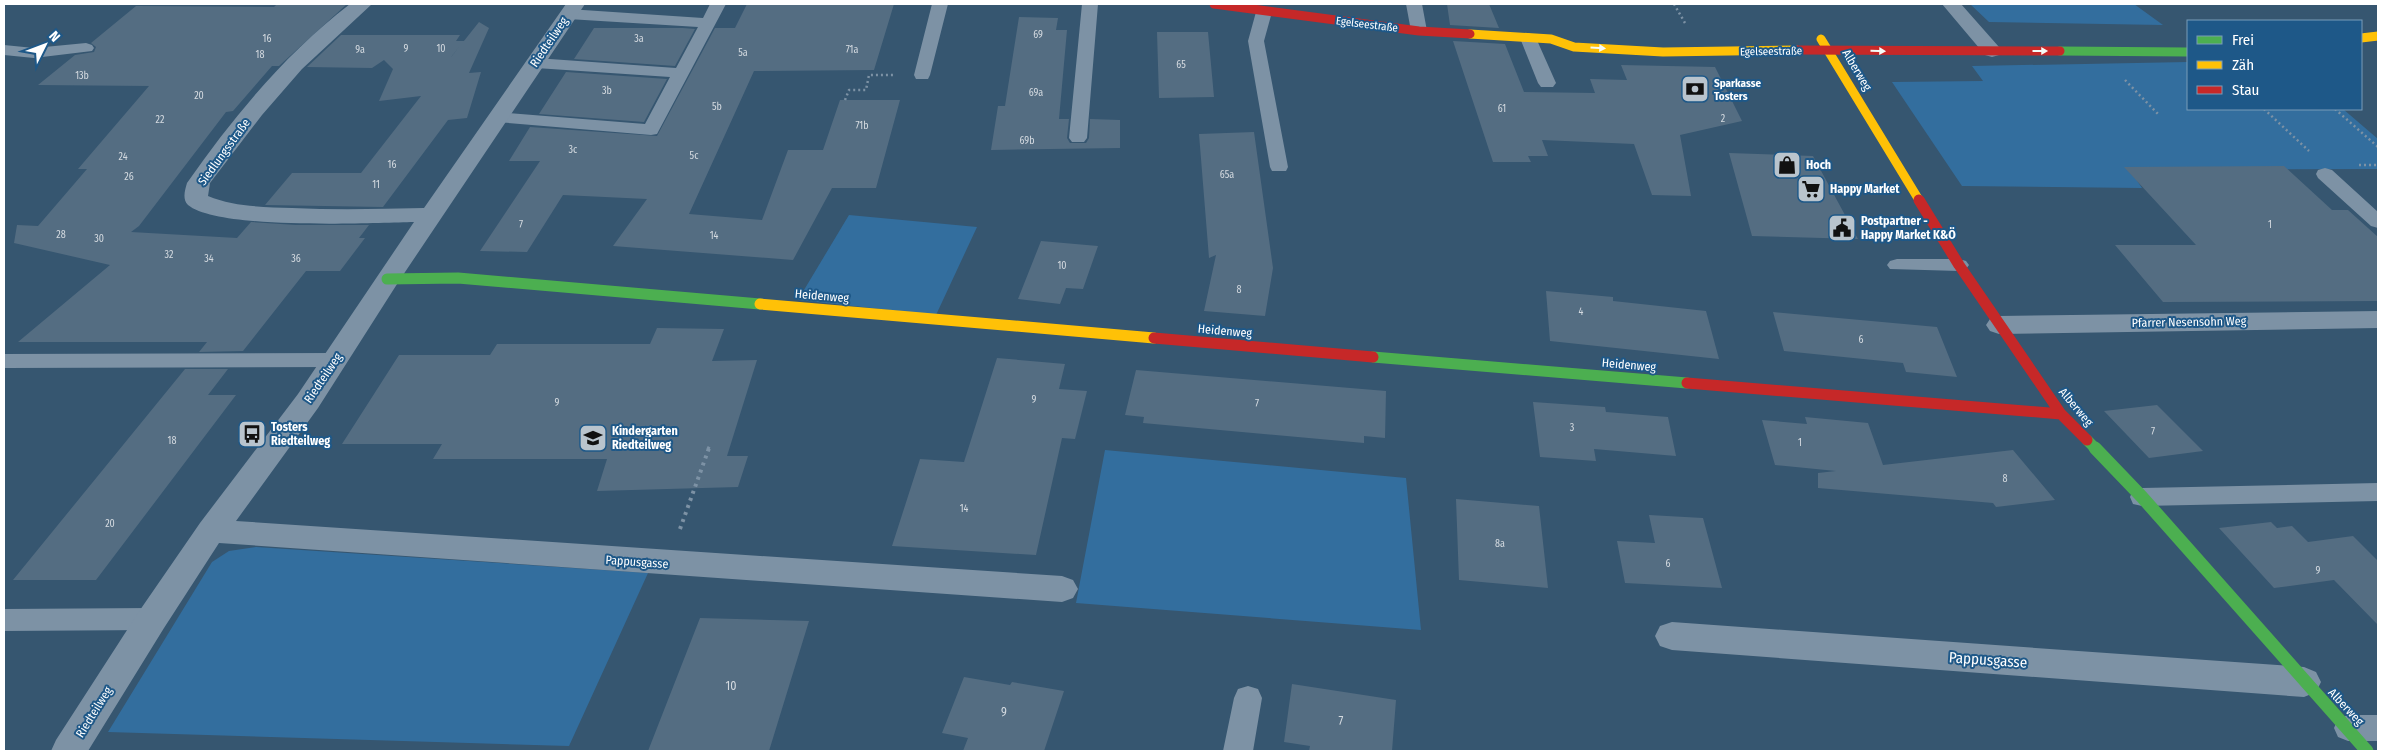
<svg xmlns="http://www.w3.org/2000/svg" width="2382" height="755" font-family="'Fira Sans Condensed',sans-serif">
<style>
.green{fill:#336e9e}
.building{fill:#546d82}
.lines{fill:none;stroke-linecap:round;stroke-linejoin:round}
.path-far2{stroke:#7d92a5;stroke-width:2.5;stroke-dasharray:2 3;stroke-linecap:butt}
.path-far1{stroke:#7d92a5;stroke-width:3;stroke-dasharray:2.5 4;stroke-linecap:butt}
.path{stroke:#7d92a5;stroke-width:4;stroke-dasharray:3 4.5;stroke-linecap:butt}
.lane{fill:#7d92a5;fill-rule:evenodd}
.street{fill:#7d92a5;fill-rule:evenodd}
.fast-far2{stroke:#4caf50;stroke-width:9}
.fast-far1{stroke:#4caf50;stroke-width:11}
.fast{stroke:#4caf50;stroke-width:13}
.slow-far1{stroke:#ffc107;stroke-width:9}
.slow{stroke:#ffc107;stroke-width:11}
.jam-far1{stroke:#c62828;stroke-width:9}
.jam{stroke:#c62828;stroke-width:11}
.oneway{fill:#f6fbf6}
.labels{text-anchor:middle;stroke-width:4;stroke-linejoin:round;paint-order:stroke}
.number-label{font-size:10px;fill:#d4dae0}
.far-street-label{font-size:11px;fill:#fff;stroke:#1e5888}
.far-poi-label{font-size:11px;font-weight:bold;fill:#fff;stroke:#1e5888;text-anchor:start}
.street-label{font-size:12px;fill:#fff;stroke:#1e5888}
.poi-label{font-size:12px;font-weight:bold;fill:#fff;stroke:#1e5888;text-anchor:start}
.near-number-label{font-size:12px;fill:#d4dae0}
.near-street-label{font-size:15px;fill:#fff;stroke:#1e5888}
</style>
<rect width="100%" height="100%" fill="#365670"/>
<path class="green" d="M1970,4H2134L2163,25L1989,22Z
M2188,62V109H2343L2378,139V169L2130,170L2142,188L1962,186L1892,82L1983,81L1972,66Z
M849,215L977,227L936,315L798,300Z
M1105,450L1406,478L1421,630L1076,603Z
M256,547L648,573L569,746L108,732L212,562L229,551Z"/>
<path class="building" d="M277,4H347L279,66H272L233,111L226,112L139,226L131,232L237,238L251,222L296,225H369L359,238H365L340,271H306L243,351L199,352L207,342H18L110,265L14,243L17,225L38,226L87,169H78L149,86L38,85L75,55L94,52L96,47L91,43L136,6L274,7Z
M747,4H894L874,70L754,71L689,214L762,220L788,150H823L840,100H900L876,188H832L793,260L613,246L647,199L563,195L527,252L480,251L540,161H509L530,127L657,136L715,28H735Z
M1447,4H1489L1499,28L1450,25Z
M1019,17L1058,18L1056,30H1067L1059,119H1069L1067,138L1070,143H1086L1089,138L1090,119L1120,120V148L991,150L998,106H1005Z
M479,22L489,28L469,73L481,72L467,118L448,120L383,207L265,205L292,173H361L421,96L379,101L393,69L384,60L372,68L307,67L341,35H460L456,41H464L451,57L452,56Z
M594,28H683L695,29L675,66L574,59Z
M1157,32H1208L1214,97L1159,98Z
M1453,41L1505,44L1524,92L1595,93L1590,79L1627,80L1621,65L1715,67L1742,121L1680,135L1691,196L1652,195L1634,144L1542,140L1548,156H1528L1531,162H1493Z
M566,72L667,79L644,122L539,114Z
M1254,132L1273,268L1265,316L1204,311L1216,255L1209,258L1199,134Z
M1729,153L1813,156L1858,239L1752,236Z
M2284,166L2332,210H2348L2378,237V301L2163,302L2115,245H2196L2124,167Z
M1041,241L1098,246L1083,289L1066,288L1060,304L1018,299Z
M1546,291L1613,297V301L1706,311L1719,359L1550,341Z
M1773,312L1937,327L1957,377L1906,372L1903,363L1784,351Z
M657,328L724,329L712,361L757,360L727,456H748L738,487L597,491L607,459H433L442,444H342L399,355H490L497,344H650Z
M997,358L1065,364L1059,389L1087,391L1075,439L1062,438L1036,555L892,546L920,459L964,462Z
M185,369H228L208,395H236L96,580H13Z
M1136,370L1386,391L1385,438L1364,436V443L1143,423L1144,417L1125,415Z
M1533,402L1605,407L1606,412L1668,417L1676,456L1594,449L1596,461L1540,457Z
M2157,405L2203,451L2149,458L2104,411Z
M1805,417L1868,423L1883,465L2013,450L2055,500L1996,507L1993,503L1818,488V473L1836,471L1775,465L1762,420L1807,424Z
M1456,499L1539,506L1548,588L1459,580Z
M1649,515L1703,518L1722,588L1625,583L1617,541L1655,543Z
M2271,522L2277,528L2292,526L2308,542L2353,536L2378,561V625L2334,580L2274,588L2219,528Z
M700,618L809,621L769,751H648Z
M964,677L1010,685L1012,682L1064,691L1044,751H963L968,738L942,733Z
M1292,684L1396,700L1392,751H1309L1310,746L1284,742Z"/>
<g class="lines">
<path class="path-far2" d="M1674,4L1685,23
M2125,80L2159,115
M845,100L849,90H866L869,75H894
M2264,109L2309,151
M2335,109L2378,147
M2359,165H2378"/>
<path class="path-far1" d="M708,449L710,445"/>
<path class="path" d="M680,529L709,448"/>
<path class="lane" d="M710,4H726L657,134L651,135L497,122L491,121L488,117L491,113L497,112L645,124L670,77L536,68L530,67L528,63L530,59L536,58L676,68L698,27L568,19L562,17L560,14L562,11L568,9L703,18Z
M932,4H948L930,75L928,79H916L914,75Z
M1082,4H1098L1087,138L1084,142H1072L1069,138Z
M1406,4H1422L1427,31L1425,34H1413L1411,31Z
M1264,7L1270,9L1272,12L1264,41L1288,167L1286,171H1272L1270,167L1248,41L1256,12L1258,9Z
M1528,33L1534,35L1536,38L1556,83L1553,87H1541L1538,83L1520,38L1522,35Z
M86,43L92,45L94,48L92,51L34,58L4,55V45L34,48Z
M2325,168L2332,170L2378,212V228L2371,226L2318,178L2316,174L2318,170Z
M1897,259H1959L1966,261L1969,265L1966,269L1959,271L1890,269L1887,265L1890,261Z
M336,353L344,355L347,360L344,365L336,367L4,368V354Z
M2378,483V501L2142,506L2133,504L2130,497L2133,490L2142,488Z
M152,608L162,611L165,619L162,627L152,630L4,631V609Z
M1248,686L1258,689L1262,698L1253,751H1223L1234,698L1238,689Z
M2348,715H2378V741H2348L2338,737L2334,728L2338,719Z"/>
<path class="street" d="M350,4H372L302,69L262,115L210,183L208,196C234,207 264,207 292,208C336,210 380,209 424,208L566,4H585L399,281L318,408L236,521L1062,576L1073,580L1078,589L1073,598L1062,602L219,543L164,628L88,751H51L56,740L140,610L200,523L298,394L414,222C371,223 218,230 188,205C182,199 185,190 187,183C233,117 286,53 350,4Z
M1942,4H1961L1999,47L2002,51L1999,55L1992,57L1985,55Z
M2378,311V328L1999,334L1990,331L1986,325L1990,319L1999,316Z
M1672,622L2304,667L2316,672L2321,682L2316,692L2304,697L1672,650L1660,646L1655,636L1660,626Z"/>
<path class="fast-far2" d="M2060,51L2188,52"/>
<path class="fast-far1" d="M387,279L458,278L760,304
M1373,357L1687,383
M2087,440L2096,449"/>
<path class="fast" d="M2095,448L2142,497L2367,751"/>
<path class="slow-far1" d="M1470,34L1551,39L1574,47L1663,52L1796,50
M2361,38L2378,36
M1821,39L1919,200"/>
<path class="slow" d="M760,304L1154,338"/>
<path class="jam-far1" d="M1214,4L1419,31L1470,34
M1796,50L2060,51"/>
<path class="jam" d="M1919,200L1959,265L2061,414L2087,440
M1154,338L1373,357
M1687,383L2061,414"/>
</g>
<defs><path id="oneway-solid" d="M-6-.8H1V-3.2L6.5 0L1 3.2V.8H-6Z" transform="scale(1.25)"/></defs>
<g class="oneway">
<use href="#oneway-solid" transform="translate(1598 48) rotate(3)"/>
<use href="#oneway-solid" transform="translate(1878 51) rotate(1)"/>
<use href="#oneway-solid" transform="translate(2040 51)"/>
</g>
<defs>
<symbol id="bank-square" viewBox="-11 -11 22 22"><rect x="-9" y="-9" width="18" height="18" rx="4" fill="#b9c4cd" stroke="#1e5888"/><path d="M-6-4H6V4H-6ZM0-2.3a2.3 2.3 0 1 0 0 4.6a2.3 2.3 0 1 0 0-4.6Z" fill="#111"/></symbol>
<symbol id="shop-square" viewBox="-11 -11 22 22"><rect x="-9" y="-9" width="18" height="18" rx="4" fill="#b9c4cd" stroke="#1e5888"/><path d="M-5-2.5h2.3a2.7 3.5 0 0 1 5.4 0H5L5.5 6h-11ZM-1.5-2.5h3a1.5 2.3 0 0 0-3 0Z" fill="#111"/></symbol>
<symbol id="supermarket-square" viewBox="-11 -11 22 22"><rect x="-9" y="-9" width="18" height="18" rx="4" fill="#b9c4cd" stroke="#1e5888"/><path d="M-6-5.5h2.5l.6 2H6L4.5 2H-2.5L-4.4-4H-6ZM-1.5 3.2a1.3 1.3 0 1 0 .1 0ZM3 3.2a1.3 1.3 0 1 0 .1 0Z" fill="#111"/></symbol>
<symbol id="civic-square" viewBox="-11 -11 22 22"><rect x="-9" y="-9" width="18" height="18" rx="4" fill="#b9c4cd" stroke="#1e5888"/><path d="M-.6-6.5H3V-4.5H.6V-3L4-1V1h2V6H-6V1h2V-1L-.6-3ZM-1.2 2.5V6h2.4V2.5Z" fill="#111"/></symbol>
<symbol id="bus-square" viewBox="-11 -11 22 22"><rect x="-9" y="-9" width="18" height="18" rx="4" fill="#b9c4cd" stroke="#1e5888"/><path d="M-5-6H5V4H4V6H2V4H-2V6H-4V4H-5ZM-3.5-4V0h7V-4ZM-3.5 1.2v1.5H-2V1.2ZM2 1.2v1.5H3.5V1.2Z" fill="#111"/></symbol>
<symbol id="school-square" viewBox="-11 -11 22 22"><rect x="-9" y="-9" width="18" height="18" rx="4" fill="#b9c4cd" stroke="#1e5888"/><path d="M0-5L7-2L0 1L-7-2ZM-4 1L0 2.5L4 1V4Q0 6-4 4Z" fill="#111"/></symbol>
</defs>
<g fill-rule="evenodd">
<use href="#bank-square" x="1679" y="73" width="32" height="32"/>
<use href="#shop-square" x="1771" y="149" width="32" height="32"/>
<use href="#supermarket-square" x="1795" y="173" width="32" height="32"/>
<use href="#civic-square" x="1826" y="212" width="32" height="32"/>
<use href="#bus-square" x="236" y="418" width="32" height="32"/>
<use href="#school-square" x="577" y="422" width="32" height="32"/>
</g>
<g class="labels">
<g class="number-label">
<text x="1038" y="38">69</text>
<text x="267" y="42">16</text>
<text x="639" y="42">3a</text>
<text x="406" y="52">9</text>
<text x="441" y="52">10</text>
<text x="360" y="53">9a</text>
<text x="852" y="53">71a</text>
<text x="743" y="56">5a</text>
<text x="260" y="58">18</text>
<text x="1181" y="68">65</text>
<text x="82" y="79">13b</text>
<text x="607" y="94">3b</text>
<text x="1036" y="96">69a</text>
<text x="199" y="99">20</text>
<text x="717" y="110">5b</text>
<text x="1502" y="112">61</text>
<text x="1723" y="122">2</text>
<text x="160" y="123">22</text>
<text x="862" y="129">71b</text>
<text x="1027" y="144">69b</text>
<text x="573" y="153">3c</text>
<text x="694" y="159">5c</text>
<text x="123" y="160">24</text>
<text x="392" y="168">16</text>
<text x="1227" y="178">65a</text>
<text x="129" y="180">26</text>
<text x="376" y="188">11</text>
<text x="521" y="228">7</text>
<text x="2270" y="228">1</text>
<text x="61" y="238">28</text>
<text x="714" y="239">14</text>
<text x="99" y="242">30</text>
<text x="169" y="258">32</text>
<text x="209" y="262">34</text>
<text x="296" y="262">36</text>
<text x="1062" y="269">10</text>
<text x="1239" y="293">8</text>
<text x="1581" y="315">4</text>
<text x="1861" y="343">6</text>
<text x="1034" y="403">9</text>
<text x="557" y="406">9</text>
<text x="1257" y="407">7</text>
<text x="1572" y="431">3</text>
<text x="2153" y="435">7</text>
<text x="172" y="444">18</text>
<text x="1800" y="446">1</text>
<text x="2005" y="482">8</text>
<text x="964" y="512">14</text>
<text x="110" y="527">20</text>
<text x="1500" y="547">8a</text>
<text x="1668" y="567">6</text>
<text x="2318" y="574">9</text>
</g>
<g class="far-street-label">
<text transform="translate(1367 24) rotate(7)" y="4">Egelseestraße</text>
<text transform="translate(1771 51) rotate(-1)" y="4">Egelseestraße</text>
</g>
<g class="far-poi-label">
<text x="1714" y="87">Sparkasse<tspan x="1714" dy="13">Tosters</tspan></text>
</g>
<g class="street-label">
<text transform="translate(549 42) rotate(-56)" y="4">Riedteilweg</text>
<text transform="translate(1857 70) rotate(59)" y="4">Alberweg</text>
<text transform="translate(224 152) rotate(-54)" y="4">Siedlungsstraße</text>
<text transform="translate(822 296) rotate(5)" y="4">Heidenweg</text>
<text transform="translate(2189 322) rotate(-1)" y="4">Pfarrer Nesensohn Weg</text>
<text transform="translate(1225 331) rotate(5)" y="4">Heidenweg</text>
<text transform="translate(1629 365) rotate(5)" y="4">Heidenweg</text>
<text transform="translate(323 378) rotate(-56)" y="4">Riedteilweg</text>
<text transform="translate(2076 407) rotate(50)" y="4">Alberweg</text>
<text transform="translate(637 562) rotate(4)" y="4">Pappusgasse</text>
<text transform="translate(2346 707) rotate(47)" y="4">Alberweg</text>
<text transform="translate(94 712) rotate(-58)" y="4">Riedteilweg</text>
</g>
<g class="poi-label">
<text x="1806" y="169">Hoch</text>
<text x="1830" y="193">Happy Market</text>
<text x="1861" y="225">Postpartner -<tspan x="1861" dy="14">Happy Market K&amp;Ö</tspan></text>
<text x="271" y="431">Tosters<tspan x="271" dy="14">Riedteilweg</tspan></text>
<text x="612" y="435">Kindergarten<tspan x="612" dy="14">Riedteilweg</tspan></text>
</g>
<g class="near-number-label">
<text x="731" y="690">10</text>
<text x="1004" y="716">9</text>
<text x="1341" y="725">7</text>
</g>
<g class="near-street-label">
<text transform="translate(1988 660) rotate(4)" y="5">Pappusgasse</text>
</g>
</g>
<rect width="2382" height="755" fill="none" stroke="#ffffff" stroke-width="10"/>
<rect x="2187" y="20" width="175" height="90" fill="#1e5888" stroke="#789bb8"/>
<rect x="2197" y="36" width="25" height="8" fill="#4caf50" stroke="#789bb8"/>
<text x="2232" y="45" font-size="15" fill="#ffffff">Frei</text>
<rect x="2197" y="61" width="25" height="8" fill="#ffc107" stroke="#789bb8"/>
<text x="2232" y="70" font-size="15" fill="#ffffff">Zäh</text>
<rect x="2197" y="86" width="25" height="8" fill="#c62828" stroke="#789bb8"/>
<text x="2232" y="95" font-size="15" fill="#ffffff">Stau</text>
<g transform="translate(45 45) rotate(48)" stroke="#1e5888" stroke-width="4" paint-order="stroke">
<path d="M0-4L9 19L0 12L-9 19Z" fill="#ffffff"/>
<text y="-8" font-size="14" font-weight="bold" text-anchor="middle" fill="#ffffff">N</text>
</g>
</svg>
